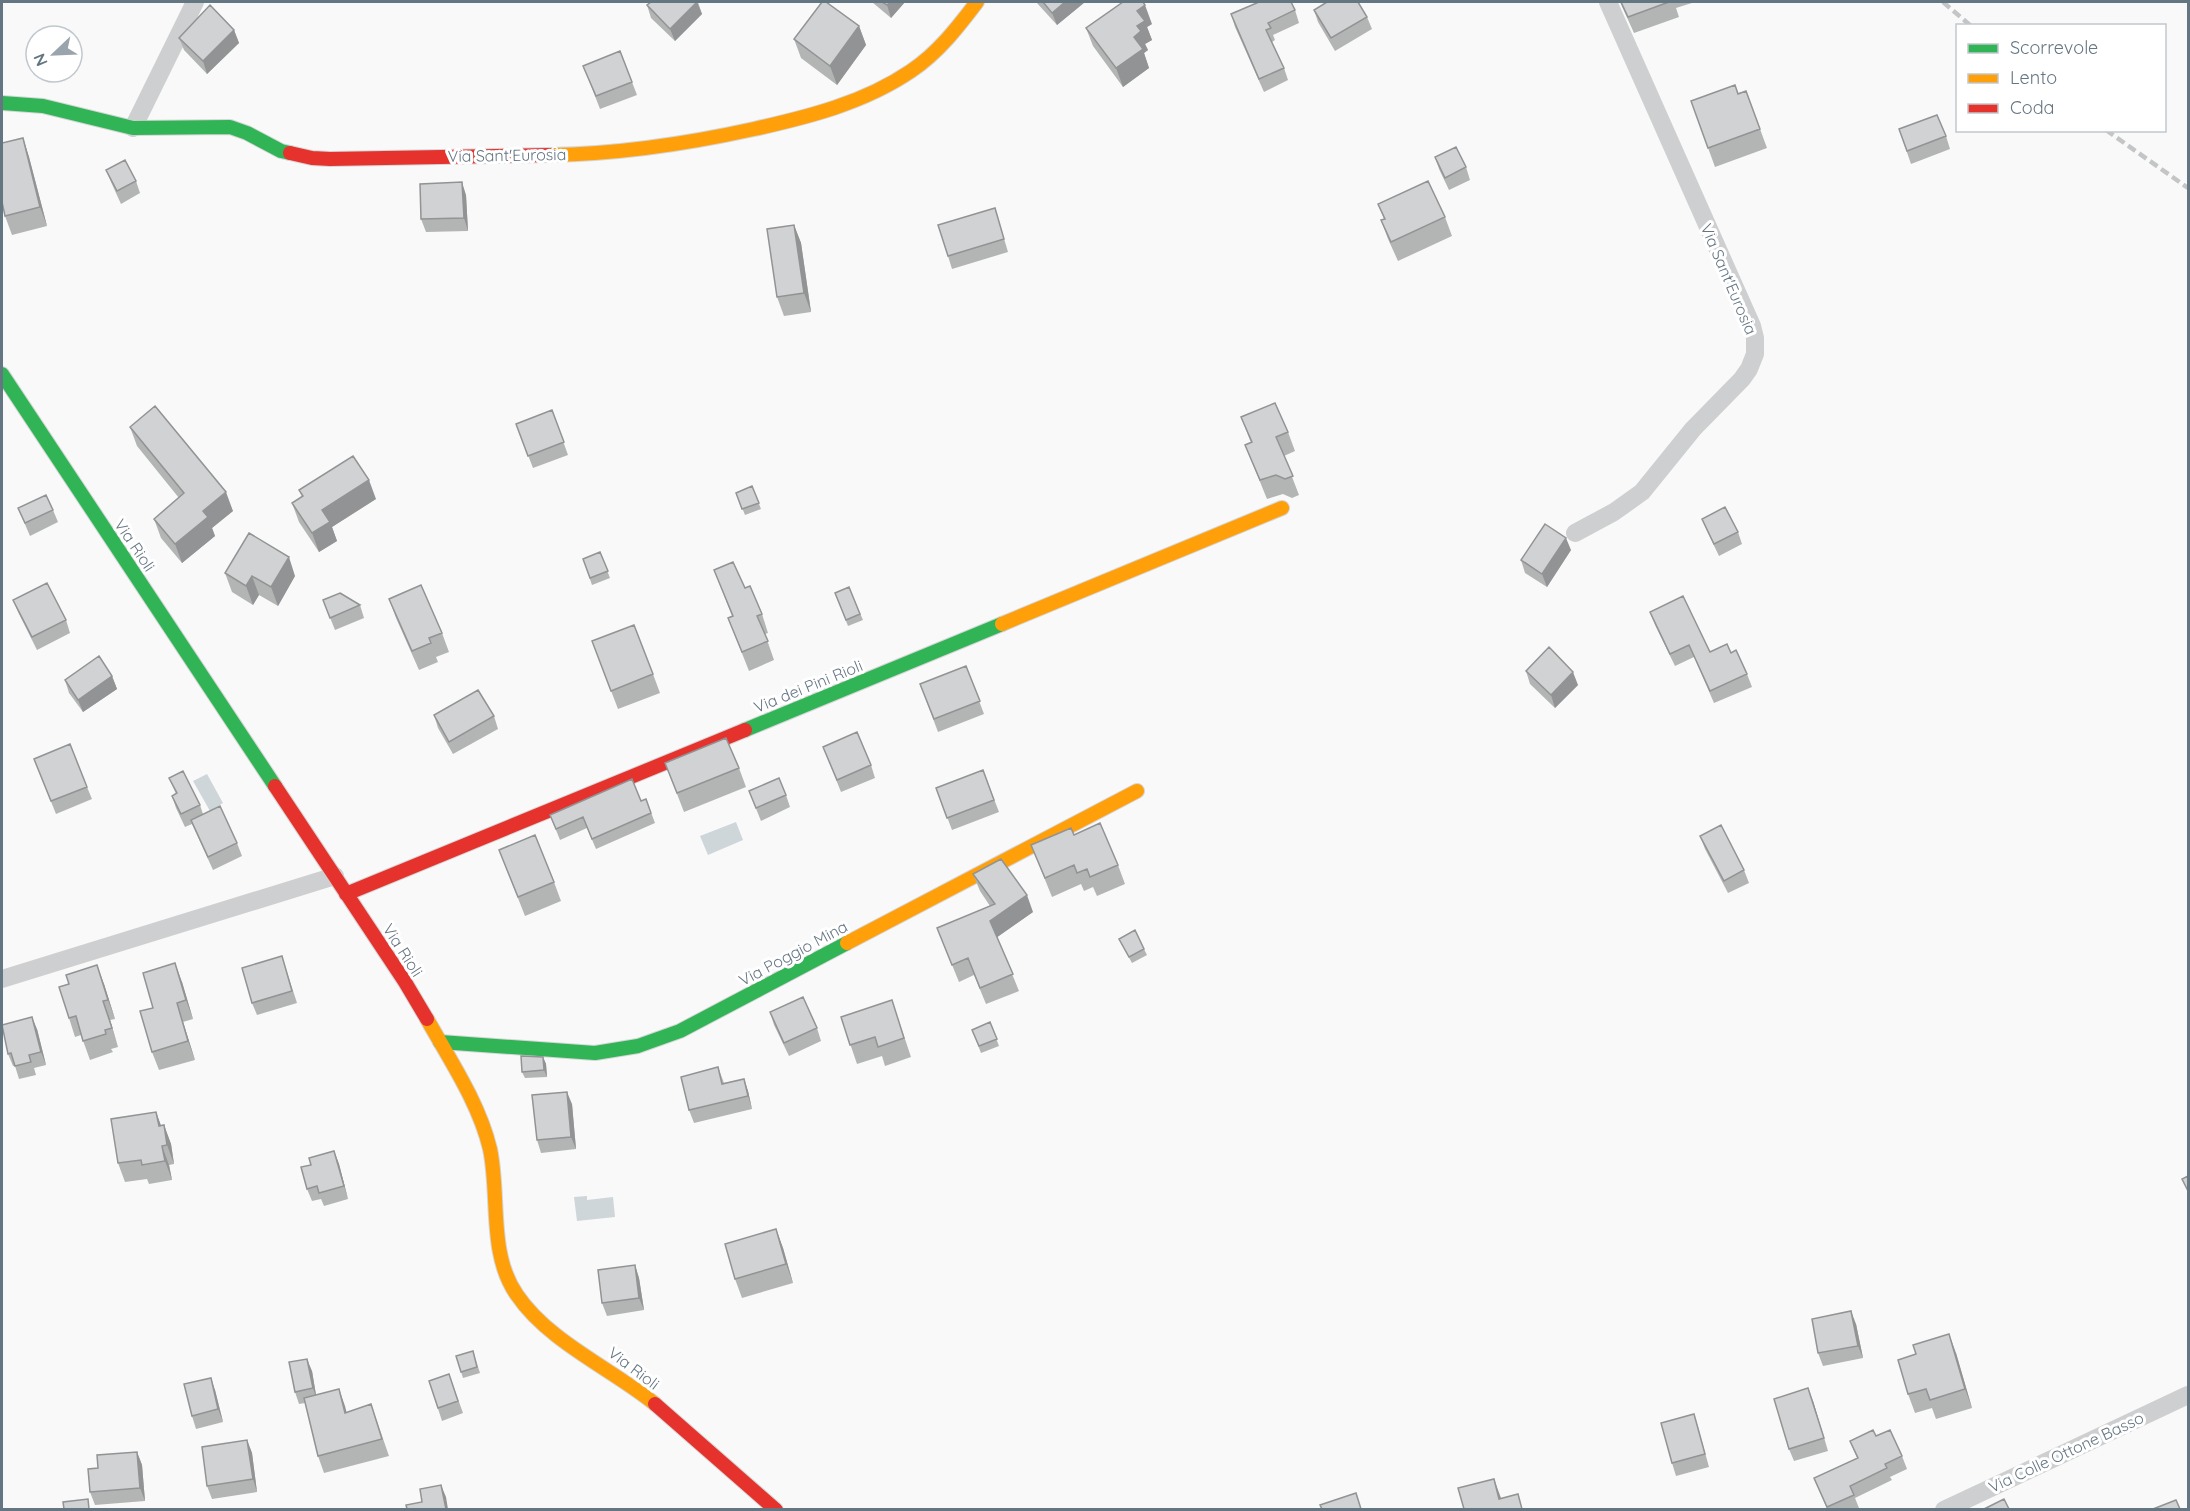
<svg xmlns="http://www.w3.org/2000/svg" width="2190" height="1511" font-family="Quicksand,sans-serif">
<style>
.water{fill:#ced6d9}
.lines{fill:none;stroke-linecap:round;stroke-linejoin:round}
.fast-casing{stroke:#d5d6d7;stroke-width:16}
.slow-casing{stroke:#d5d6d7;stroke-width:16}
.jam-casing{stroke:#d5d6d7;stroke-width:16}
.street{stroke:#cecfd0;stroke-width:18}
.fast{stroke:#30b455;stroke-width:14}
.slow{stroke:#ff9f0a;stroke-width:14}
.jam{stroke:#e5322d;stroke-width:14}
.rail{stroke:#c3c5c6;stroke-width:4.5;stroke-dasharray:9 4.5;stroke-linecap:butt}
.wall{fill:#b3b5b5}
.shaded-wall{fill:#929394}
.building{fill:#d0d2d3;stroke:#929394;stroke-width:1.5}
.labels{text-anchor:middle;stroke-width:6;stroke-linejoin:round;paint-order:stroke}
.street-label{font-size:16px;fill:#657683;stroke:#fff}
</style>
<rect width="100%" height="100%" fill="#f9f9f9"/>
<path class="water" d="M207,774L223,803L210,811L193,781Z
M736,822L743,840L708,855L700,836Z
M587,1196V1200L613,1197L615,1217L577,1221L574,1197Z"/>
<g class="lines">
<defs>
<path id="fast" d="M2,103L43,106L133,128L230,127L247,133L281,151L290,153
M2,374L275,786
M745,730L1002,624
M440,1042L595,1053L638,1046L680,1031L847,943"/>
<path id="slow" d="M550,155C619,154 686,144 754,129C808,117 864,103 911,71C938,53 958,27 977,2
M1002,624L1282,508
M847,943L1137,791
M427,1019C450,1060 479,1103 490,1149C500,1196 488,1254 517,1295C549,1342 612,1369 655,1404"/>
<path id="jam" d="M290,153L312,158L330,159L550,155
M275,786L405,982L427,1019
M346,894L745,730
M655,1404L776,1510"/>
</defs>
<use href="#fast" class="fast-casing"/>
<use href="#slow" class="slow-casing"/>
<use href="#jam" class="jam-casing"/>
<path class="street" d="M133,128L195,2
M1575,533L1614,512L1642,492L1693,429L1742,379L1749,369L1755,354V338L1752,326L1608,2
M2,979L335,876
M1944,1510L2188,1395"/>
<use href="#fast" class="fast"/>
<use href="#slow" class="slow"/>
<use href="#jam" class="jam"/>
<path class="rail" d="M1943,2L1971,26
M2106,130L2188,188"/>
</g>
<path class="wall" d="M651,2H698L702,14L675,41L651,18L647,5Z
M872,2H905L891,18Z
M1036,2H1085L1057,25Z
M1620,2H1695L1676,8L1679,17L1634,33Z
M1295,10L1299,23L1273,35L1275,40L1272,42L1284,68L1288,80L1264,92L1235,27L1231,14Z
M1314,10L1367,17L1372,29L1335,51L1318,22Z
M1152,24L1147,27L1152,40L1145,44L1148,50L1144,53L1149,68L1123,87L1093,46L1086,28Z
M859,26L866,45L837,85L801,58L794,39Z
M234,30L239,43L207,74L184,50L179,38Z
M620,51L637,95L600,109L588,78Z
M1746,91L1767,148L1715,167L1691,101L1738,93Z
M1899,129L1946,136L1950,149L1911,164Z
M23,138L29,157L47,226L12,235L5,216Z
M1435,157L1466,167L1470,180L1449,190L1439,169Z
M106,170L136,181L140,193L121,204L111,182Z
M466,195L468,231L426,232L421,219Z
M1378,204L1445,217L1452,236L1398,261L1388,239L1381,220L1384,219Z
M995,208L1008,252L952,269L948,256Z
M794,225L801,243L811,312L784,316L777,297Z
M552,410L568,455L533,468L516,424Z
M1241,417L1288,432L1295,451L1284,456L1299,495L1292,498L1283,494L1267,499L1245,445L1251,443Z
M130,427L233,511L212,528L215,536L182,563L161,538L154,519L179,498L137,446Z
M752,486L761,509L745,515L736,493Z
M299,490L376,499L332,527L337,541L319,552L299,522L292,503L302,497Z
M18,508L53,510L58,522L30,536Z
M1702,519L1738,532L1742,544L1719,556L1707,531Z
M1571,550L1547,587L1525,573L1521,560Z
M600,552L610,578L592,585L583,559Z
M714,570L745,588L762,614L768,633L765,634L774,660L749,671L728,618L732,616Z
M225,573L295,576L278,606L259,595L253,605L232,592Z
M849,587L863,620L848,626L835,593Z
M389,599L442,633L449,652L436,657L438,662L419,670L396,618Z
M13,600L66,620L70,633L37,650L18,612Z
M323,600L360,605L364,618L335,630Z
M1650,612L1710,652L1747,674L1752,687L1714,703L1694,657L1675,666L1655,625Z
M592,641L653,674L660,693L618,709Z
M966,666L984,714L938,732L920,684Z
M1526,671L1578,685L1555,708L1530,684Z
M112,676L117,689L83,712L69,693L65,680Z
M434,715L494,716L498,729L453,754L438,728Z
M823,747L871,765L875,778L841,792Z
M34,759L87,787L92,799L56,814Z
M665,763L739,768L746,787L684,812Z
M983,770L999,812L952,830L936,788Z
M169,778L200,805L203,814L237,843L242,856L213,870L192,824L185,827L176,808L172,796L176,794Z
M749,791L786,795L790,807L761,821Z
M646,799L655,823L596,849L587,828L560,840L550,815L641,801Z
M1074,835L1118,865L1125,884L1097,896L1093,887L1084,891L1081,884L1052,897L1031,845Z
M1700,836L1744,870L1749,883L1728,893L1705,849Z
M499,850L554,882L561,901L525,916Z
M973,874L1033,912L997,937L1019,991L986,1004L974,975L959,982L937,928L990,906L980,891Z
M1119,939L1144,949L1147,955L1132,963L1122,945Z
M286,969L297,1003L257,1015L252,1003Z
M182,982L193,1019L183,1022L195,1060L159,1070L152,1052L153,1008Z
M104,984L115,1019L110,1020L118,1047L111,1049L113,1052L90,1060L81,1035L75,1037L69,1018Z
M770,1012L817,1028L821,1041L789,1056L774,1025Z
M841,1017L898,1018L911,1057L885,1066L882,1056L857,1064Z
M990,1022L999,1046L981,1053L972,1030Z
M37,1029L46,1065L34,1068L36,1075L19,1079L15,1066H13L8,1054Z
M543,1057L546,1064L547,1077L525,1078L522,1072Z
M718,1067L724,1083L744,1079L748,1091L752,1109L694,1123L689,1110Z
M572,1104L576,1149L541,1153L537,1140Z
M156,1112L161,1126L164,1125L171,1144L174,1164L169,1165L172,1180L149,1184L147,1179L125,1182L118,1163Z
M334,1151L339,1164L348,1199L324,1206L321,1199L312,1201L307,1189L311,1165Z
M776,1229L783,1248L793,1283L742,1298L735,1279Z
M635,1265L639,1278L644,1310L607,1316L602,1303Z
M1856,1324L1863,1358L1823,1366L1818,1353Z
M473,1351L480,1373L463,1378L456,1356Z
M1956,1353L1972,1408L1936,1419L1932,1408L1915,1413L1908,1394Z
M312,1371L316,1395L339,1389L346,1413L371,1404L389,1456L324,1473L318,1456L305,1403L299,1404L295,1392Z
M449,1374L463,1413L442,1421L429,1381Z
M215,1390L223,1422L196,1429L192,1416Z
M1813,1401L1828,1451L1794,1461L1789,1449Z
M1694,1414L1698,1427L1709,1467L1676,1476L1672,1463Z
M1876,1436L1902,1456L1907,1469L1890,1477L1892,1480L1855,1498L1859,1508L1854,1509H1827L1814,1478L1857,1458L1850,1441Z
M247,1440L252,1453L257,1492L212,1499L207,1486Z
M137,1452L142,1465L145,1501L95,1505L90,1492L98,1468Z"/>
<path class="shaded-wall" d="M697,2L702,14L675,41L670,29Z
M890,2H905L891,18L887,5Z
M1065,2H1085L1057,25L1052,13Z
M1145,5L1152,24L1147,27L1152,40L1145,44L1148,50L1144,53L1149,68L1123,87L1116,68L1134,37L1137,11Z
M859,26L866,45L837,85L830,66Z
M234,30L239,43L207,74L203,61Z
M23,138L29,157L47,226L40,207Z
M462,182L466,195L468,231L464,218Z
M794,225L801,243L811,312L804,293Z
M369,480L376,499L332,527L337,541L319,552L312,533L322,510Z
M226,492L233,511L212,528L215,536L182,563L175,544L203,511Z
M1566,538L1571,550L1547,587L1542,574Z
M289,557L295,576L278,606L271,587Z
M252,576L259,595L253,605L246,586Z
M1573,672L1578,685L1555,708L1551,695Z
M112,676L117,689L83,712L78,700Z
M1027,895L1033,912L996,938L990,921Z
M175,963L182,982L193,1019L186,1000Z
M97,965L104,984L115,1019L108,1000Z
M103,1001L110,1020L118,1047L112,1028Z
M177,1003L195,1060L188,1041Z
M32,1017L37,1029L46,1065L41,1052Z
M543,1057L546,1064L547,1077L544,1070Z
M744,1079L748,1091L752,1109L748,1096Z
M567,1092L572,1104L576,1149L571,1137Z
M156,1112L163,1131L159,1126Z
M164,1125L171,1144L174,1164L167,1145Z
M162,1146L169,1165L172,1180L165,1161Z
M334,1151L339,1164L348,1199L344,1186Z
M776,1229L783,1248L793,1283L786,1264Z
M635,1265L639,1278L644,1310L639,1298Z
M1851,1311L1856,1324L1863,1358L1858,1346Z
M1949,1334L1956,1353L1972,1408L1965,1389Z
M307,1359L312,1371L317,1401L313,1388Z
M211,1378L215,1390L223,1422L218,1409Z
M1808,1388L1813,1401L1828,1451L1824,1438Z
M339,1389L345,1406L351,1430L345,1413Z
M247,1440L252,1453L257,1492L253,1479Z
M137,1452L142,1465L145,1501L140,1488Z
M1494,1479L1501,1498L1504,1509L1499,1499Z
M441,1485L446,1497L448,1509H446Z"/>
<path class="building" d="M651,2H697L670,29L647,5Z
M822,2H826L859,26L830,66L794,39Z
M882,2H890L887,5Z
M1043,2H1065L1052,13Z
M1123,2H1143L1145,5L1137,11L1145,21L1137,26L1141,31L1134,37L1143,49L1116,68L1086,28Z
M1259,2H1291L1295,10L1268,23L1271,28L1266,30L1284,68L1259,79L1231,14Z
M1327,2H1358L1367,17L1331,38L1314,10Z
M1621,2H1669L1628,17Z
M210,5L234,30L203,61L179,38Z
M620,51L632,82L596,96L583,66Z
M1735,85L1738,94L1746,91L1760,129L1708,148L1691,101Z
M1937,115L1946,136L1907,151L1899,129Z
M23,138L40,207L5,216L2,202V143Z
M1456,147L1466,167L1445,178L1435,157Z
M125,160L136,181L117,191L106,170Z
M1428,181L1445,217L1391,242L1381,220L1385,219L1378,204Z
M462,182L464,218L421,219L420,184Z
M995,208L1004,239L948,256L938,225Z
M794,225L804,293L777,297L767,229Z
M1275,403L1288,432L1276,437L1293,476L1285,479L1276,475L1260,480L1245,445L1252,442L1241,417Z
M155,406L226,492L203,511L208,517L175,544L154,519L184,493L130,427Z
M552,410L564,442L528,456L516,424Z
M353,456L369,480L322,510L330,522L312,533L292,503L303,496L299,490Z
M752,486L759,503L742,509L736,493Z
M46,495L53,510L25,523L18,508Z
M1725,507L1738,532L1714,544L1702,519Z
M1545,524L1566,538L1542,574L1521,560Z
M249,533L289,557L271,587L252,576L246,586L225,573Z
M600,552L608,571L590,578L583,559Z
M733,562L745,588L750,586L762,614L757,616L768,641L742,652L728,618L733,616L714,570Z
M47,583L66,620L32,637L13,600Z
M421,585L442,633L429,638L431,643L412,651L389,599Z
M849,587L860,614L846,620L835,593Z
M340,593L360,605L330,618L323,600Z
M1683,596L1710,652L1727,644L1731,653L1736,650L1747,674L1710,691L1689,645L1670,654L1650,612Z
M634,625L653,674L611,691L592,641Z
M1549,647L1573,672L1551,695L1526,671Z
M99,656L112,676L78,700L65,680Z
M966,666L980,701L934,719L920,684Z
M478,690L494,716L449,742L434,715Z
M857,732L871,765L837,780L823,747Z
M726,738L739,768L677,793L665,763Z
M70,744L87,787L51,801L34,759Z
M983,770L994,800L947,818L936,788Z
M183,771L200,805L181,814L172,796L177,793L169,778Z
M779,778L786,795L756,808L749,791Z
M632,779L641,801L646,799L651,813L592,839L583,817L556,829L550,815Z
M220,806L237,843L208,857L191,820Z
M1100,823L1118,865L1090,877L1087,869L1077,873L1074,865L1045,878L1031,845L1071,828L1074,835Z
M1721,825L1744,870L1724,881L1700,836Z
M535,835L554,882L518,897L499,850Z
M1001,859L1027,895L990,921L1013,974L980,988L968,958L952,965L937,928L995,904L973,874Z
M1135,930L1144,949L1129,957L1119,939Z
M282,956L292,991L252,1003L242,968Z
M175,963L186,1000L177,1003L188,1041L152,1052L140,1011L153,1008L143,973Z
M97,965L108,1000L103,1001L112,1028L105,1030L106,1034L83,1041L76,1016L69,1018L59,987L69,984L66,975Z
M803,997L817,1028L784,1043L770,1012Z
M892,1000L904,1038L878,1047L875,1037L850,1045L841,1017Z
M32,1017L41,1052L29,1055L31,1062L15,1066L11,1053L8,1054L2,1025Z
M990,1022L997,1039L979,1046L972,1030Z
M521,1056L543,1057L544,1070L522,1072Z
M718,1067L722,1084L744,1079L748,1096L689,1110L681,1077Z
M567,1092L571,1137L537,1140L532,1095Z
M156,1112L159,1126L164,1125L167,1145L162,1146L165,1161L142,1165L141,1160L118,1163L111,1119Z
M334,1151L344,1186L319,1193L317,1186L307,1189L301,1167L311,1165L309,1158Z
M2188,1176V1191L2182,1179Z
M776,1229L786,1264L735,1279L725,1244Z
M635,1265L639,1298L602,1303L598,1270Z
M1851,1311L1858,1346L1818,1353L1812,1319Z
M1949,1334L1965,1389L1930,1400L1926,1389L1908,1394L1898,1360L1916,1354L1913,1345Z
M473,1351L477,1367L461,1372L456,1356Z
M307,1359L313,1388L295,1392L289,1362Z
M449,1374L458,1401L438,1408L429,1381Z
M211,1378L218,1409L192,1416L184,1384Z
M1808,1388L1824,1438L1789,1449L1774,1399Z
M339,1389L345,1413L371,1404L382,1439L318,1456L304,1398Z
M1694,1414L1705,1454L1672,1463L1661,1423Z
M1873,1430L1876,1436L1890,1430L1902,1456L1885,1464L1887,1468L1850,1486L1854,1495L1827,1507L1814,1478L1858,1458L1850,1441Z
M247,1440L253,1479L207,1486L202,1447Z
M137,1452L140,1488L90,1492L88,1469L98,1468L97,1455Z
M1494,1479L1499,1499L1518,1494L1522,1509H1464L1458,1488Z
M441,1485L446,1509H407L406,1505L422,1502L420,1489Z
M1356,1493L1361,1509H1322L1320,1505Z
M88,1499L89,1509H64L63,1502Z
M2004,1499L2009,1509H1984Z
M2176,1500L2180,1509H2153Z"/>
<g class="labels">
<g class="street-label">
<text transform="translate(507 155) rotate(-1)" y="6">Via Sant'Eurosia</text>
<text transform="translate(1729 279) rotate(67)" y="6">Via Sant'Eurosia</text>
<text transform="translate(135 545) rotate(56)" y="6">Via Rioli</text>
<text transform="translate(808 686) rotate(-22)" y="6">Via dei Pini Rioli</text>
<text transform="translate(403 950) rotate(57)" y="6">Via Rioli</text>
<text transform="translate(793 953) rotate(-28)" y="6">Via Poggio Mina</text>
<text transform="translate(634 1368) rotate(37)" y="6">Via Rioli</text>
<text transform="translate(2066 1452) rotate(-25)" y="6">Via Colle Ottone Basso</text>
</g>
</g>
<rect width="2190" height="1511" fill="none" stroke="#657683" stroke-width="6"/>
<rect x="1956" y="24" width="210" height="108" fill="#ffffff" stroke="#c1c8cd" stroke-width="1.5"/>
<rect x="1968" y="44" width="30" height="9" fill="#30b455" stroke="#c1c8cd" stroke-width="1.5"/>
<text x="2010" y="54" font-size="18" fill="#657683">Scorrevole</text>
<rect x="1968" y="74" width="30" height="9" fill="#ff9f0a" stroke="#c1c8cd" stroke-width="1.5"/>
<text x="2010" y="84" font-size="18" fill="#657683">Lento</text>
<rect x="1968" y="104" width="30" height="9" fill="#e5322d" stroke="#c1c8cd" stroke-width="1.5"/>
<text x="2010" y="114" font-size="18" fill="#657683">Coda</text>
<g transform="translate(54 54) rotate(247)"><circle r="28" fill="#ffffff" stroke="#c1c8cd" stroke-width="1.5"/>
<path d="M0-4.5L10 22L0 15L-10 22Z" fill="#99a4ac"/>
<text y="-9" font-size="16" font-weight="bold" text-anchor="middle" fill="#657683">N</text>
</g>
</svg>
